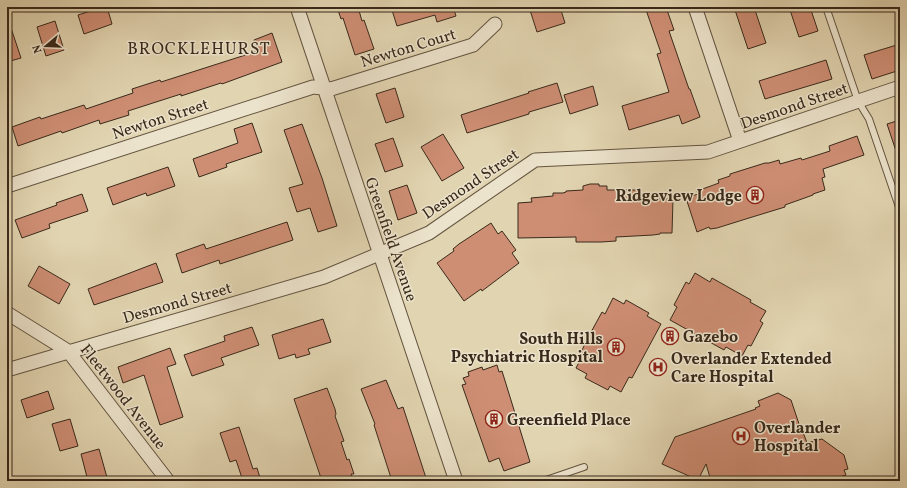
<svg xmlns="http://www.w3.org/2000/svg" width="907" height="488" font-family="Vollkorn,serif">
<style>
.building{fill:#ce8e74;stroke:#39291a}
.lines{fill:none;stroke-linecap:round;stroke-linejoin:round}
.lane-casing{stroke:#635440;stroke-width:8}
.street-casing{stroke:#635440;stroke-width:15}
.lane{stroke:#ece3cc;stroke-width:6}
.street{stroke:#ece3cc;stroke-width:13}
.labels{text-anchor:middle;stroke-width:3;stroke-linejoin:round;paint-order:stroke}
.street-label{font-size:16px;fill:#39291a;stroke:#ece3cc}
.poi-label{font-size:16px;font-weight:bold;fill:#39291a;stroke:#ece3cc;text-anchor:start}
.neighbourhood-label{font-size:17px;letter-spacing:1px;fill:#39291a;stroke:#ece3cc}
</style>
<rect width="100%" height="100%" fill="#e1d4b0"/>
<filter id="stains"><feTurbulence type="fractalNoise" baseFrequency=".005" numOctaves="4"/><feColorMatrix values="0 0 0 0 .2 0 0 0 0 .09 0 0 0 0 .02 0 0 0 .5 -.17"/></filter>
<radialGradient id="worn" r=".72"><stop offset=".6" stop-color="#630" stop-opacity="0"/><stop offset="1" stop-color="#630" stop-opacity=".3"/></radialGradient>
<path class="building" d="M103,7H107L112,24L84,34L78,15Z
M337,7H358L362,21L364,20L374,49L355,55L343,18L341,19Z
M391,7H453L456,16L437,22L435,15L397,26Z
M529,7H560L565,23L537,32Z
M645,7H666L674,30L669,31L689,89H690L700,117L682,124L679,115L629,130L622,106L669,92L657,54L661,53Z
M734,7H754L766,43L748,49Z
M789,7H810L818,31L799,37Z
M55,21L64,50L46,56L37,27Z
M7,22H9L21,58L7,62Z
M272,33L282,62L222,84L221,83L181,96V94L128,111L129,115L100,124L99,120L62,133L61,131L18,146L12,127L40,117L41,119L84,105L86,109L133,93L132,89L160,80L161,82L258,51L254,40Z
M900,44V70L872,79L864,55Z
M826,60L832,79L765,99L759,81Z
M557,83L563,102L529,112V114L467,133L461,115L529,93L528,92Z
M593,86L598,105L570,114L564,95Z
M395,88L404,117L386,123L376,94Z
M900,120V157H898L887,124Z
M252,123L262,152L226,164L227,167L199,177L193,159L238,143L234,129Z
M302,124L322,178L337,226L318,232L310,208L297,212L289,188L303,184L284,130Z
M443,134L464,168L442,181L421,147Z
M857,136L864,155L823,169L825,177L822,178L825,190L813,194V195L785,205V207L749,218L717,228L710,229L709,227L697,232L686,198L698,194L697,191L719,183L718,180L730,176V174L765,163H769L779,160L780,164L801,158L802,160L830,151L829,146Z
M393,138L403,166L385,172L375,144Z
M168,167L175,186L147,196L146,193L113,205L107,188Z
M590,184H599V186H607V190H637V194L659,195V199H673L672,233H660V234L653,235L616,237V241L601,242H576V237L518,238V203L532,202L531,198L553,196V193H563L566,192V191L583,190V186Z
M407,185L417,213L398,220L389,191Z
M82,194L88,211L49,224L50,228L22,238L15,220L57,205L56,203Z
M287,222L293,240L220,264L219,260L182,273L176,254L204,244L206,249Z
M491,223L498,234L502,231L516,250L512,253L519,263L482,291L481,289L464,301L437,263L454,251L453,249L459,244Z
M156,263L163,282L94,305L88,289Z
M39,266L70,284L59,304L28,286Z
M695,273L710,282L712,278L751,300L750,302L766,311L760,321L763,323L751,346L748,345L742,356L726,347L724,350L670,320L677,307L674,305L686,282L689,284Z
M613,298L624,304L626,300L649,313L647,316L661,324L632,378L629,377L621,392L610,386L608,390L585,378L587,374L576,368L584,353L581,352L590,334L602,312L605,314Z
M323,319L331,342L308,349L310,354L296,358L295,354L279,359L272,335Z
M252,327L259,345L221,358L224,365L192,376L184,355L225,341L224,336Z
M170,348L176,364L167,367L183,417L160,425L144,375L123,383L118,367Z
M497,365L499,372L502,371L530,462L504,471L499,458L489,462L462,385L466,384L463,378L469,376L468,372L482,367L483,370Z
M386,380L398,409L403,407L427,481H392L374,425L375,424L361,389Z
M327,388L335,409L336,414L335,416L344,441L341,442L347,460L349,459L354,474H351L354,481H322L294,399Z
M48,391L54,409L27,418L21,400Z
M778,393L791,400L802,433L803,432L807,443L822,439L844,455L848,469L844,470L846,475L826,481H711L706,464L698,480L662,464L675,437L756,409L755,408L760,406L758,401Z
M70,419L78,446L60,451L52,424Z
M239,427L253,469L257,468L261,481H243L236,460L230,462L220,433Z
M99,449L108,481H88L81,454Z"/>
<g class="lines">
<defs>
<path id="lane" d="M826,7L858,101L869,119L900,210
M543,481L584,467"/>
<path id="street" d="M297,7L456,481
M695,7L740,141
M7,186L313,87L331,89L473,45L495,24
M7,313L68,351L168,481
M7,370L324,277L429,233L535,160L708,152L900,87"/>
</defs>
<use href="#lane" class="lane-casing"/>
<use href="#street" class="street-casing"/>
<use href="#lane" class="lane"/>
<use href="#street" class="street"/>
</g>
<defs>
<symbol id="building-ring" viewBox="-11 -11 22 22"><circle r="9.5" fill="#ece3cc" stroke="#8f2418" stroke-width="1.5"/><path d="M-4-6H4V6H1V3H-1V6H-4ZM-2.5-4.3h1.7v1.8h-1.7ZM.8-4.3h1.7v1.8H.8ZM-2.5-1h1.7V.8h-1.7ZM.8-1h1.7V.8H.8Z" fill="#8f2418"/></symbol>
<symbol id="hospital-ring" viewBox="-11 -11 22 22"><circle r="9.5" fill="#ece3cc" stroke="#8f2418" stroke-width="1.5"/><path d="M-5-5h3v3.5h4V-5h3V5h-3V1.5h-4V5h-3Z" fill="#8f2418"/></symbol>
</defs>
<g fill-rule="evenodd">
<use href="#building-ring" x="745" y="185" width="20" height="20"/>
<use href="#building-ring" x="660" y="326" width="20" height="20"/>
<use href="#building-ring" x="606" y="337" width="20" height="20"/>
<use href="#hospital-ring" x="648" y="357" width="20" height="20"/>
<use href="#building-ring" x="484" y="409" width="20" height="20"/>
<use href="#hospital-ring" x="731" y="426" width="20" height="20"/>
</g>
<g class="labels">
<g class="street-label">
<text transform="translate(408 47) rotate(-17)" y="6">Newton Court</text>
<text transform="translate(794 105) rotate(-19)" y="6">Desmond Street</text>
<text transform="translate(160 118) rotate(-18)" y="6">Newton Street</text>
<text transform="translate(470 183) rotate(-34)" y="6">Desmond Street</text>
<text transform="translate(392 239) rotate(71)" y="6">Greenfield Avenue</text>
<text transform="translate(177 302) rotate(-16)" y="6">Desmond Street</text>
<text transform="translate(124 396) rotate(52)" y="6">Fleetwood Avenue</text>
</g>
<g class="poi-label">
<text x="742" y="201" text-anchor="end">Ridgeview Lodge</text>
<text x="683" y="342">Gazebo</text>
<text x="603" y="344" text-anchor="end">South Hills<tspan x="603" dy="18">Psychiatric Hospital</tspan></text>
<text x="671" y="364">Overlander Extended<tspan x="671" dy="18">Care Hospital</tspan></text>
<text x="507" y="425">Greenfield Place</text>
<text x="754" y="433">Overlander<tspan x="754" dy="18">Hospital</tspan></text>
</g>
<g class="neighbourhood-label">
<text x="199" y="54">BROCKLEHURST</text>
</g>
</g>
<rect width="907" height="488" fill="none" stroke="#e1d4b0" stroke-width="24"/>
<rect x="8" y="8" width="891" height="472" fill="none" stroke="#39291a" stroke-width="2"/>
<rect x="12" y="12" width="883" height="464" fill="none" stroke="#39291a"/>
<g transform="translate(46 46) rotate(251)" stroke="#ece3cc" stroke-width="3" paint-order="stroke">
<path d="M0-3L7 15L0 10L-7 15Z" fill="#39291a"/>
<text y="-6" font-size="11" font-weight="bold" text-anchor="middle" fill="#39291a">N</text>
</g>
<rect width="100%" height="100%" filter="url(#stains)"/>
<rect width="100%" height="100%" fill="url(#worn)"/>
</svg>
